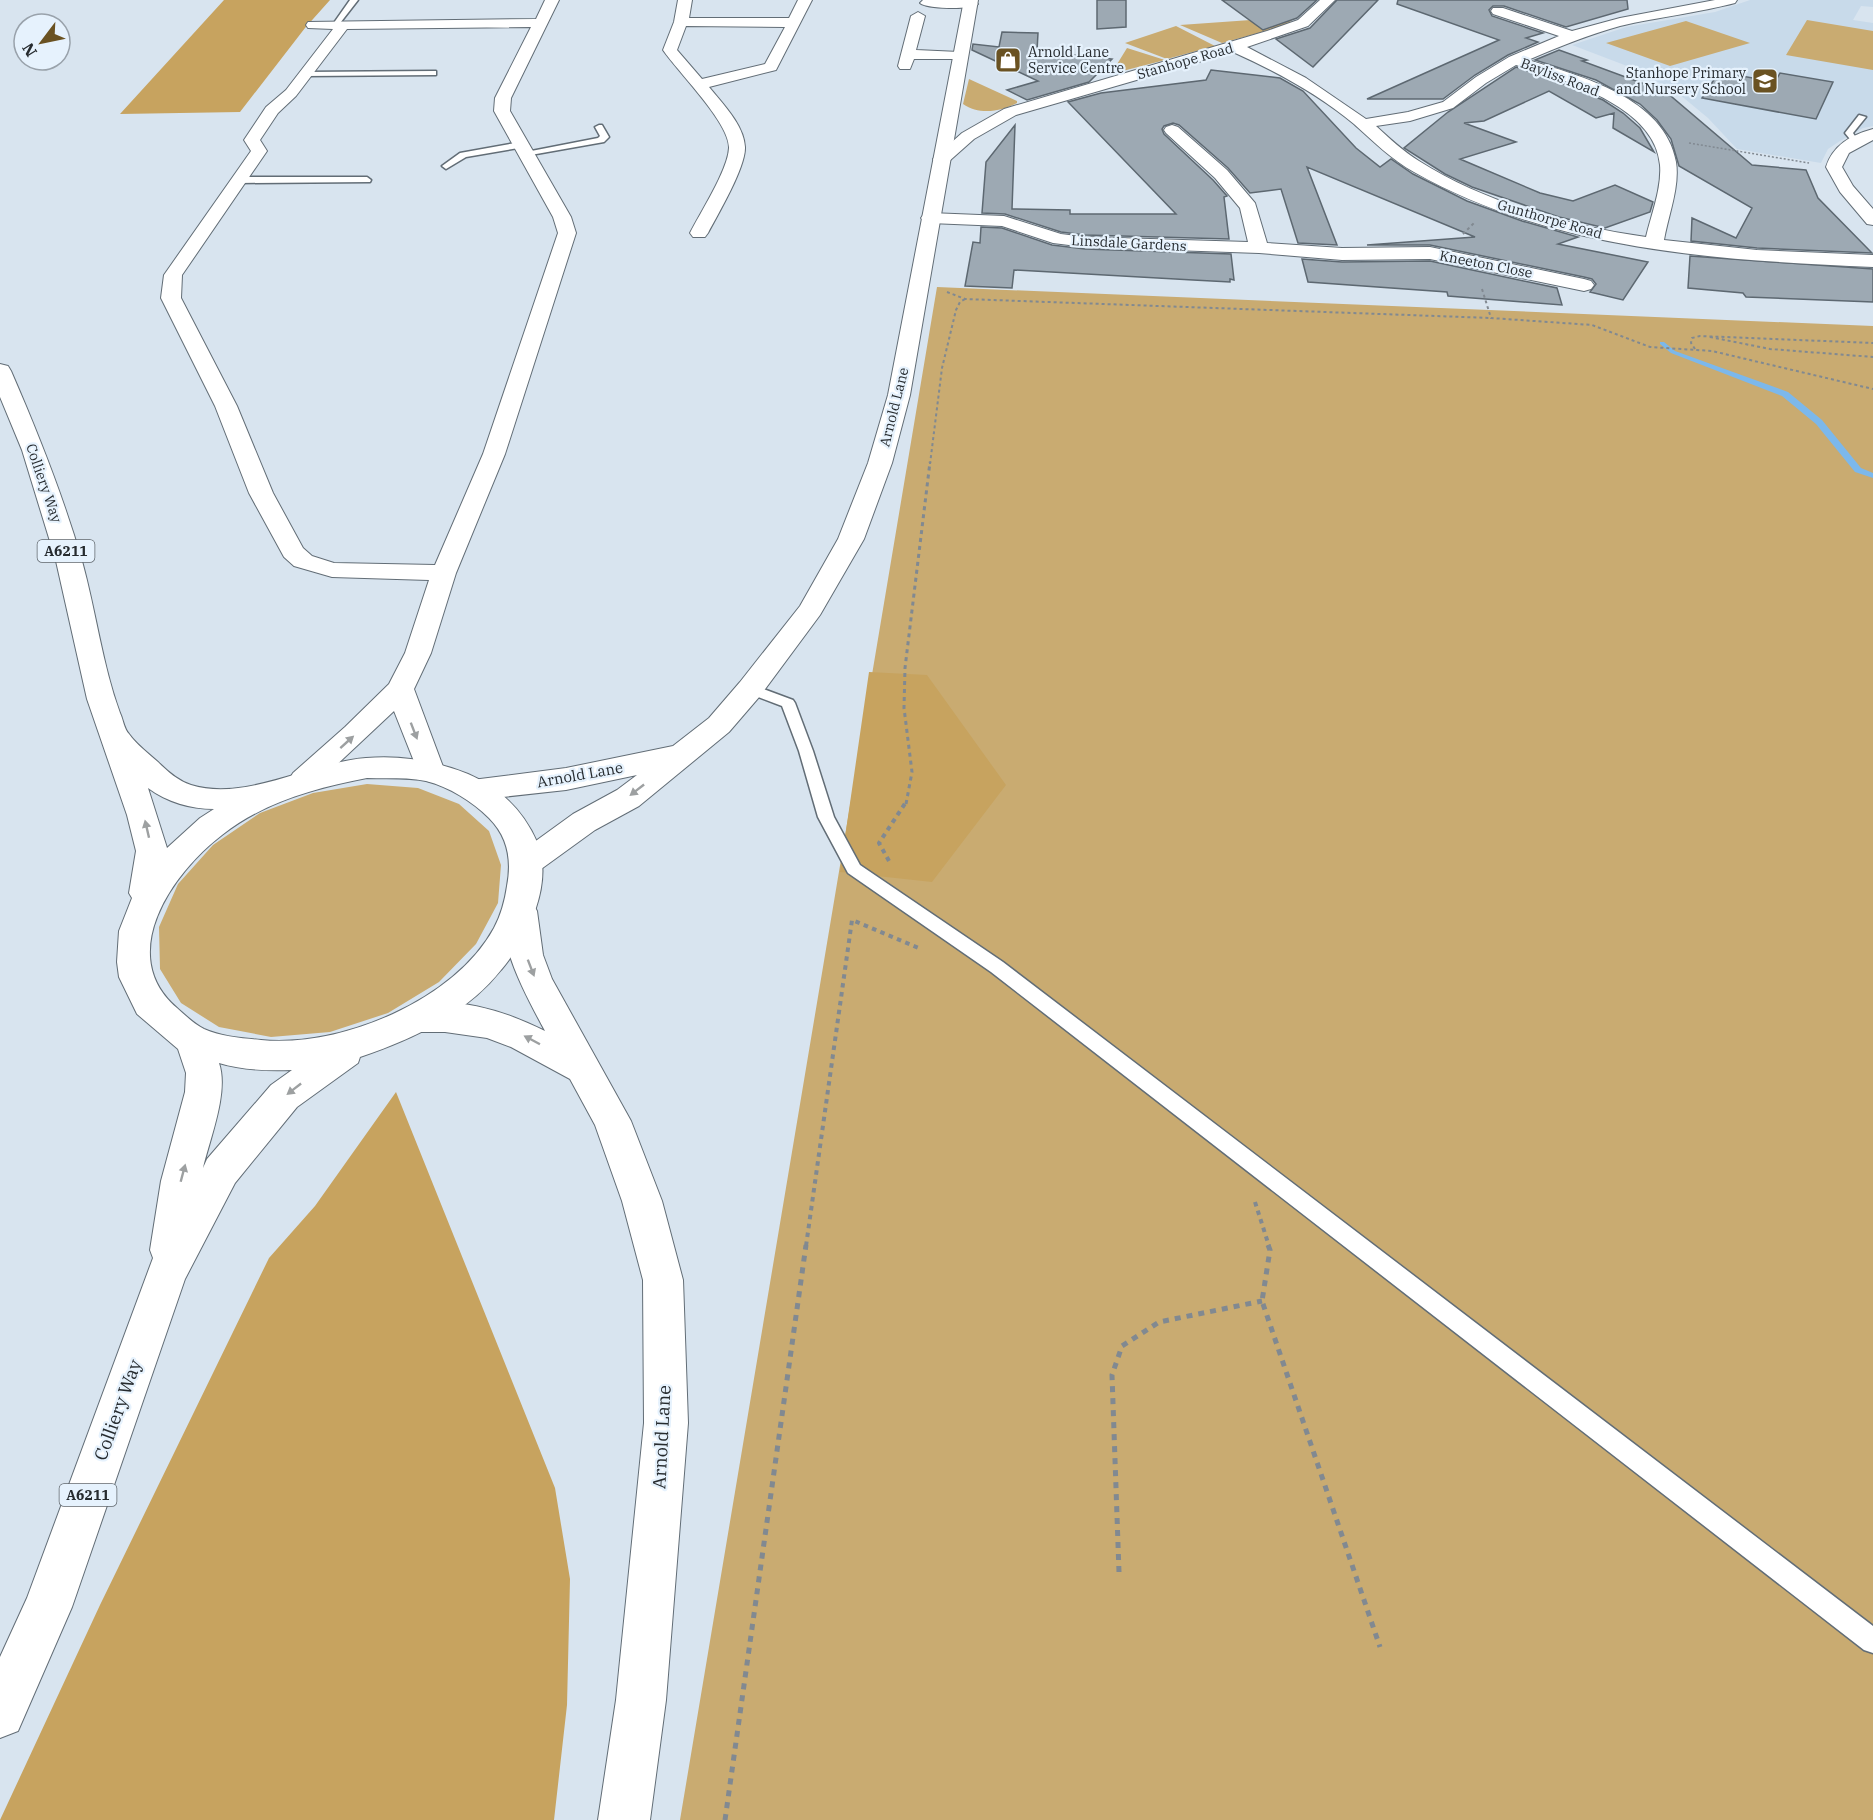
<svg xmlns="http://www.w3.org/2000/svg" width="1873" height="1820" font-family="'IBM Plex Serif',serif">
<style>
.built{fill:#c8daea}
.green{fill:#c9ab71}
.forest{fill:#c7a35f}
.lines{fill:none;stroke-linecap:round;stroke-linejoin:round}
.stream{fill:#7cb8eb;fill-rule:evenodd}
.building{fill:#9da9b3;stroke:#5d6871;stroke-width:1.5}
.lane-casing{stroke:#626d76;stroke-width:3}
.street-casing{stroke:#626d76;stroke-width:2}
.secondary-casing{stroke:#626d76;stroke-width:2}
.primary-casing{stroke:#626d76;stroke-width:2}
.path-far4{stroke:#818991;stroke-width:1.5;stroke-dasharray:2 2;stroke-linecap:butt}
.path-far3{stroke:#818991;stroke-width:2;stroke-dasharray:3 3;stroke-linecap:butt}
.path-far2{stroke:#818991;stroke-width:3;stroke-dasharray:4 4;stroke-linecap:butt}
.path-far1{stroke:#818991;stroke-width:4;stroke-dasharray:4.5 4.5;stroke-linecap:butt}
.path{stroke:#818991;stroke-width:5;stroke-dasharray:6 6;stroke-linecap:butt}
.lane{fill:#fff;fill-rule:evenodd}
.street{fill:#fff;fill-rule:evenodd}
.secondary{fill:#fff;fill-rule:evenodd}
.primary{fill:#fff;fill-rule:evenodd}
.oneway{fill:#9da0a1}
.labels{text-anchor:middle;stroke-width:4.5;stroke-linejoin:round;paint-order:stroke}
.far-poi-label{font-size:14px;fill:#262b2f;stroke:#e6f2fd;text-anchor:start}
.far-street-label{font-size:14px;fill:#262b2f;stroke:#e6f2fd}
.shield{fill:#e6f2fd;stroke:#60676d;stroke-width:1.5}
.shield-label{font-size:14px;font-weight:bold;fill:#262b2f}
.street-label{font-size:15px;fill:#262b2f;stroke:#e6f2fd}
.near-street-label{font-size:18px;fill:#262b2f;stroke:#e6f2fd}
</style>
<rect width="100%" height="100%" fill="#d8e4ef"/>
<path class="built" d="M1750,0H1873V7L1861,6L1853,20L1873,23V126L1863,128L1840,141L1828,149L1821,163L1737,149L1708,118L1679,94L1635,69L1572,45L1626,27L1715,12Z"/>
<path class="green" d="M1295,17L1287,25L1222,43L1180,25Z
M1807,20L1873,31V70L1786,55Z
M1686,21L1750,43L1670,66L1606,43Z
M1176,26L1215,46L1167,59L1125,43Z
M1127,48L1165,60L1111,74Z
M969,79L1017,101V103C1000,112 979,115 963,104Z
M937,287L1873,326V1820H680Z
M367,784L418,788L459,804L489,831L501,865L498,903L476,944L439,982L388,1013L330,1032L271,1037L219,1027L181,1003L160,969L159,927L178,884L213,845L260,813L313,793Z"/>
<path class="forest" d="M224,0H330L305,28L240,112L120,114Z
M869,672L927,675L1006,785L932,882L840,872Z
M396,1092L555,1488L570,1579L567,1705L554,1820H0L100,1605L269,1258L315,1206Z"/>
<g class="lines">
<path class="stream" d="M1660,342H1664L1675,351L1788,392L1822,420L1861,468L1873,473V478L1855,472L1816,424L1782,396L1671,353L1660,344Z"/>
</g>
<path class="building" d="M1097,0H1126V27L1097,29Z
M1222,0H1317L1297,18L1263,30Z
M1337,0H1378L1313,67L1276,39L1310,28Z
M1398,0H1627L1628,9L1566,27L1504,6H1493L1489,10L1492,16L1543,33L1526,38L1538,42L1508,55L1475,75L1443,99H1367L1499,40L1397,4Z
M1002,32L1038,33L1037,51L1112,59L1089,82L1027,100L1007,90L1038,81L972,50L973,44L999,47Z
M1559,50L1587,60L1582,61L1666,92L1752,165L1806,170L1818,198L1872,253L1757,248L1691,241L1692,218L1736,238L1752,208L1679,166L1671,139L1657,120L1640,104L1596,80L1535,60Z
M1516,67L1557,81L1603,100L1623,113L1640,128L1654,152L1613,128L1614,113L1596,118L1549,91L1484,121L1464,123L1516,142L1460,159L1540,193L1573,201L1615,185L1653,202L1650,212L1605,228L1559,217L1472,187L1445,174L1404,148L1448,112Z
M1211,70L1280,78L1303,91L1356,148L1380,167L1391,159L1413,174L1467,201L1522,221L1578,237L1558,244L1648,262L1623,300L1590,292L1596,284L1592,279L1584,277L1430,245H1367L1475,237L1307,167L1337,245L1298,243L1281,189L1250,193L1228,168L1179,125L1173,123L1164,126L1162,129L1164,134L1213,180L1227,196L1224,197L1229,239L1085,235L1061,232L1005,214L982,213L986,162L1015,125L1012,209L1070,210V214H1176L1068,102L1101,93L1206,80Z
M1719,72L1775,82L1780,73L1833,82L1816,119L1702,98Z
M981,227L1002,228L1052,245L1085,249L1231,254L1234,280L1230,279V282L1193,280L1014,270L1012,288L965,286L973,242L980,243Z
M1690,256L1873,269V302L1746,297L1743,293L1688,288Z
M1302,259L1342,262L1430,261L1557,288L1562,305L1448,296L1447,292L1308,282Z"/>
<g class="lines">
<defs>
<path id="lane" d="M350,0H358L337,27H331Z
M433,71H436V75L305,76L301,74L305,72Z
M1859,115L1866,117L1853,133L1858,141L1854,144L1845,133Z
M599,125H602L609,137L604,142L525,156L521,153L598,138L600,136L595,127Z
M521,142L525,145L524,147L466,157L446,169L442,166L460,153Z
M367,177L371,180L370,182L239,183L235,180L239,177Z
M750,684L793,700L795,703L813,751L834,817L860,865L1003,962L1873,1626V1653L1864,1650L991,972L848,873L818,817L799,751L782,706L745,692L743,689L745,686Z"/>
<path id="street" d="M545,0H559L511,98L510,111L571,217L576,233L505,454L456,573L431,653L414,689L445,772L441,779L431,782L421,779L394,711L313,787L303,790L293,787L289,780L293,773L345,727L389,684L405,653L429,580L332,577L294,566L284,557L249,493L215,406L161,298L164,275L251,151L244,140L266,107L286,90L333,29L308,28L306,25L308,22L536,19ZM531,27L495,98L494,111L553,217L558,233L483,454L435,565L334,563L312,556L303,548L273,493L237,406L181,298L182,275L267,151L260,140L278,113L296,96L347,29Z
M678,0H692L689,18H789L798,0H812L776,70L709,87C722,103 744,125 745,147C746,167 718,214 708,233L705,237H693L690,233C700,213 728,170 729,148C730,123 678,72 663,50L674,22ZM686,26L785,27L765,64L702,79L677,50Z
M923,0H971L978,4C971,10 927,9 920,3Z
M1320,0H1335L1308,26L1247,47L1306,78L1366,119L1408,112L1443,102L1476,77L1509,57L1559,36L1493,14L1491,11L1493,8H1503L1572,31L1620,18L1715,0H1737L1735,3C1697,13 1658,17 1620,26C1588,35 1558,47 1528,60C1581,76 1665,98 1676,162C1680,187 1668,216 1664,240L1757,250L1873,255V267C1716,260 1554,251 1414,172C1392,160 1373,141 1354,124C1318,94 1275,71 1233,52L1016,115L974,139L947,163H935L933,159L962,133L1004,109L1267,31L1298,20ZM1516,65C1563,80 1655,105 1660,165C1662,188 1651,215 1646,237C1572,227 1483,202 1419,161C1403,151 1390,139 1376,126L1410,121L1453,108L1486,83Z
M918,12L925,16L916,50L959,52L964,53L966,56L964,59H914L910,69H900L898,66L911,16Z
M1172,125L1178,127L1227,170L1255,203L1267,243L1342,248L1430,247L1584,279L1591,281L1594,285L1591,289L1584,291L1430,259L1342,260L1259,253L1085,247L1053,243L1002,226L930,223L924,222L921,218L924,214L930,213L1004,216L1061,234L1085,237L1248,242L1240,208L1215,178L1166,133L1164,130L1166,127Z
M1873,129V140L1849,153L1842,167L1853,186L1873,209V225L1867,224L1840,192L1826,167C1833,145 1851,135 1873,129Z"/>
<path id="secondary" d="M964,0H978L910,395L892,463L864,539L820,615L760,696L729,732L639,806L595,830L537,872L526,876L515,872L510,864L515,856L573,814L617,790L637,775L566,790L475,800L464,797L460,789L464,781L566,768L673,746L709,718L740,682L800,606L838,539L868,463L888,395Z
M520,898L532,902L537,911L543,955L552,979L631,1121L662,1201L683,1280L688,1423L666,1700L650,1820H598L616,1700L644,1423L643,1280L622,1201L595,1125L570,1079L511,1047L487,1038L445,1032H419L407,1028L401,1018L407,1008C451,993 505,1011 545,1031C529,1001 491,935 508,902Z"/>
<path id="primary" d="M0,364L8,366L11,371C38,433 63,496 82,561C96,611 102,664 120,713C123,719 124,729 129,734C136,744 149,754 158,762C167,771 178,781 191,785C246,802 311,762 366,758C401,755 436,761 468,774C500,788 523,810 537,842C554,883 528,938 501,970C465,1015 413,1039 360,1057L358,1063L297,1107L235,1183L185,1279L72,1607L18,1731L0,1738V1657L27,1598L153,1258L150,1250L161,1181L185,1092L186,1073L178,1049L137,1014L119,977L117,962L119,931L132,898L129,893L136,851L127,815L87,699L56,561L22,450L0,397ZM367,778C386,779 407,777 426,781C449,787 472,801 489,818C508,837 512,860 507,886C505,900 501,915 494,928C455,1000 341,1048 261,1040C242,1038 222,1037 204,1029C194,1024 185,1015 177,1008C115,955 172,873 222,835C264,802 315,788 367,778ZM148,788C167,802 191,809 214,809L200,818L167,848ZM219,1063C242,1070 267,1071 292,1070L271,1085L207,1159L203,1168C210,1138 229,1092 219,1063Z"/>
</defs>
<use href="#lane" class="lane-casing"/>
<use href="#street" class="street-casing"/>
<use href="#secondary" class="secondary-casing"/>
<use href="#primary" class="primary-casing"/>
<path class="path-far4" d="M1689,143L1809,163"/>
<path class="path-far3" d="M1463,234L1475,222
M1482,289L1491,318L1592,325L1650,347L1712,351L1873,389
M947,292L965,299L1491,318
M1710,337L1770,349L1873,357
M1695,349L1691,343L1692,338L1700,336L1873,343
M930,464L942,368L956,310L960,302L965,299"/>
<path class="path-far2" d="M906,804L912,772L904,708L905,668L930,462"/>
<path class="path-far1" d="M889,861L879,843L906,802
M1255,1202L1269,1246
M806,1246L852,920L921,949"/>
<path class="path" d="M1268,1245L1270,1250L1262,1301L1380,1647
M1119,1572L1112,1375L1122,1346L1159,1322L1262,1301
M725,1820L806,1245"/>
<use href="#lane" class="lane"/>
<use href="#street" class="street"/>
<use href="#secondary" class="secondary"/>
<use href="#primary" class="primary"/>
</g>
<defs><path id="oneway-solid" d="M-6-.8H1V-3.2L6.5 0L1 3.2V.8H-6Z" transform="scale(1.5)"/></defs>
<g class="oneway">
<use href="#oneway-solid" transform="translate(414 731) rotate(69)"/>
<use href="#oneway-solid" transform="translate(347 742) rotate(-42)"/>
<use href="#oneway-solid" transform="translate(637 790) rotate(142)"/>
<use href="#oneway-solid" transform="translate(147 829) rotate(-103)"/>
<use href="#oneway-solid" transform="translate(531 968) rotate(69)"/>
<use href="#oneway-solid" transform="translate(532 1040) rotate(-152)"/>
<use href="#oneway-solid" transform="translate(294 1089) rotate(142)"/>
<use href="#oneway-solid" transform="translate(183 1173) rotate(-75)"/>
</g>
<defs>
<symbol id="shop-square" viewBox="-11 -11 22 22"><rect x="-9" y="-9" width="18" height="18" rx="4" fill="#6a5222" stroke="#e6f2fd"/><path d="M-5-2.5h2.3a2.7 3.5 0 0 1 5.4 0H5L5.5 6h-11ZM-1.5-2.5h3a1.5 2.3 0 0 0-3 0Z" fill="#fff"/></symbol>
<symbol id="school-square" viewBox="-11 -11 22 22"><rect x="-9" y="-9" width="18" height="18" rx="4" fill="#6a5222" stroke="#e6f2fd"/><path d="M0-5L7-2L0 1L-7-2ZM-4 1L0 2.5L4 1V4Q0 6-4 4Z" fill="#fff"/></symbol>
</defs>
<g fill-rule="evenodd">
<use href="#shop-square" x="993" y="45" width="30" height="30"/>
<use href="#school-square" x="1750" y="66" width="30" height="30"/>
</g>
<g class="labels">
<g class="far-poi-label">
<text x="1028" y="57">Arnold Lane<tspan x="1028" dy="16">Service Centre</tspan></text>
<text x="1746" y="78" text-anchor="end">Stanhope Primary<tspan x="1746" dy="16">and Nursery School</tspan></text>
</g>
<g class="far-street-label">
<text transform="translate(1185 61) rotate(-16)" y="5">Stanhope Road</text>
<text transform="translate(1560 77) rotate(21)" y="5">Bayliss Road</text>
<text transform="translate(1550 219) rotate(16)" y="5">Gunthorpe Road</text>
<text transform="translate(1129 243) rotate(3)" y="5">Linsdale Gardens</text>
<text transform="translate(1486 264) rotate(11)" y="5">Kneeton Close</text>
<text transform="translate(894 407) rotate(-76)" y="5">Arnold Lane</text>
<text transform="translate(44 483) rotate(71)" y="5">Colliery Way</text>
</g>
<g class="shield">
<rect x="37.5" y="540" width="57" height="22" rx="4.5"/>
<rect x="59.5" y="1484" width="57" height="22" rx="4.5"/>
</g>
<g class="shield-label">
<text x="66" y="556">A6211</text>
<text x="88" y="1500">A6211</text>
</g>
<g class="street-label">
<text transform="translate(580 775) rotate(-10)" y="5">Arnold Lane</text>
</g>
<g class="near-street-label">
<text transform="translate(118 1410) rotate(-70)" y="6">Colliery Way</text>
<text transform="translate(662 1437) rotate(-87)" y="6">Arnold Lane</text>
</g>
</g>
<g transform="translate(42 42) rotate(238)"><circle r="28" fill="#e6f2fd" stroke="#99a2ab" stroke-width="1.5"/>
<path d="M0-4.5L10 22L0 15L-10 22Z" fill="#6a5222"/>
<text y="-9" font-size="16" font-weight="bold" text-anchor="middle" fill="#262b2f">N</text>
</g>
</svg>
